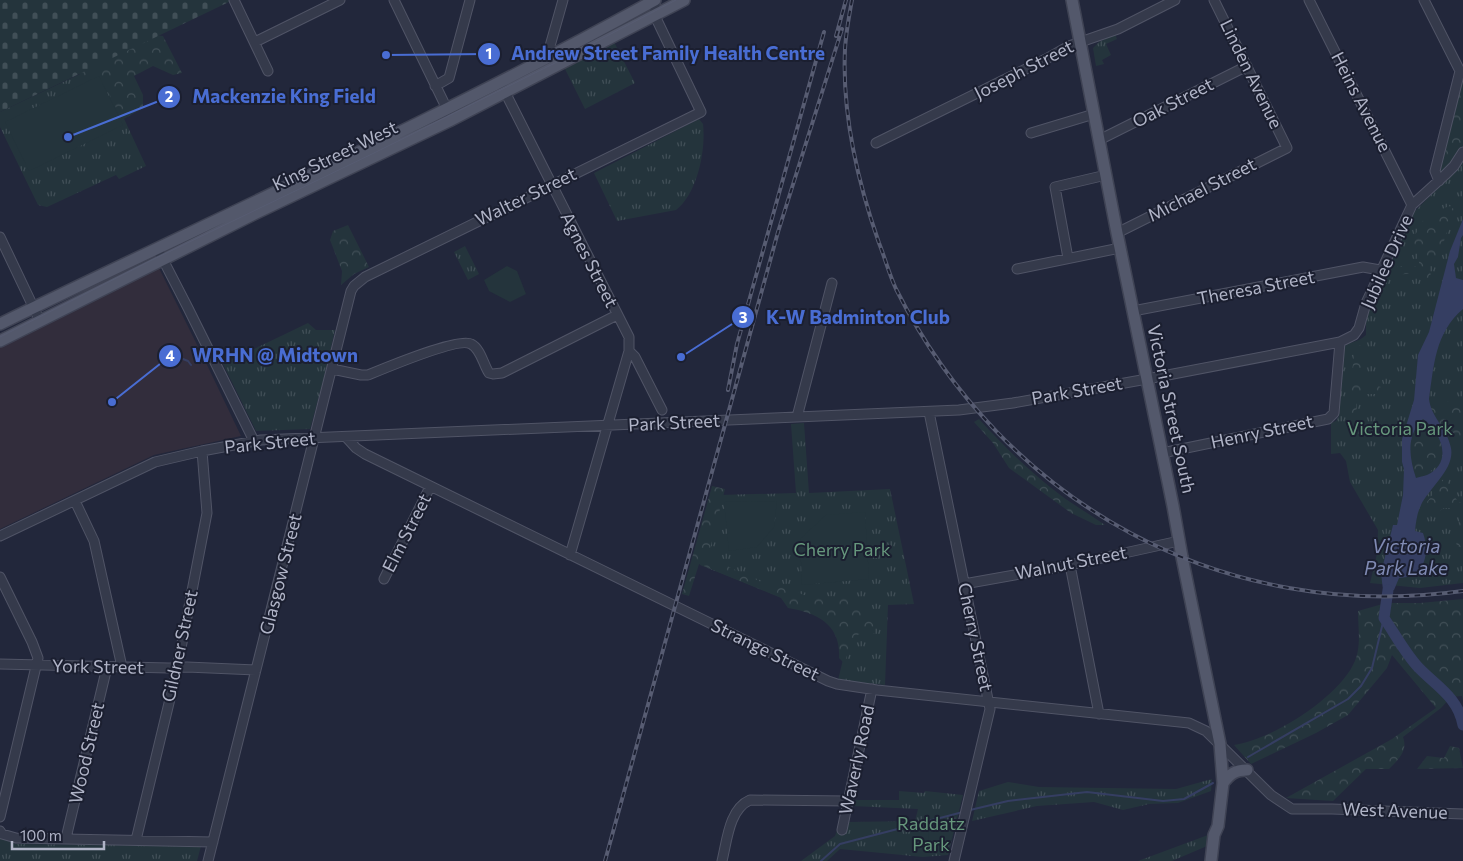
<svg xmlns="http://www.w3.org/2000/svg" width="1463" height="861" font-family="Commissioner,sans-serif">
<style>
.medical{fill:#322d3c}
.grass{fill:url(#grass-tufts)}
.forest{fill:url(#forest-crowns)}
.cemetery{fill:url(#cemetery-stones)}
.garden{fill:#24343c}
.water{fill:#353e62;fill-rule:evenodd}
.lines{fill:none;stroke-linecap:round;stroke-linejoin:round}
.stream{stroke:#353e62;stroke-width:2}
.river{stroke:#353e62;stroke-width:11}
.minor-casing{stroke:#505466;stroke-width:11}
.major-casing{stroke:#3f4354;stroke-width:14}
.minor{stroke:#353a4b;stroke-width:9}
.major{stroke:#53586b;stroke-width:11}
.tram{stroke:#575c72;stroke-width:1}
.rail-casing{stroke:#575c72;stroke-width:4}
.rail{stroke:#1b1f30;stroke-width:2;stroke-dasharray:5.5;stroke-linecap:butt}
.labels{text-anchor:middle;stroke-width:4;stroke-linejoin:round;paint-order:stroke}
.street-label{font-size:18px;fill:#b0b4c7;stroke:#1b1f30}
.park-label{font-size:18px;fill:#67987d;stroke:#1b1f30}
.water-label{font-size:19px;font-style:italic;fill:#808bb4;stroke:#1b1f30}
.leader{fill:none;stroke:#496dd3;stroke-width:2}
.callout-dot{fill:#496dd3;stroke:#1b1f30;stroke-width:2}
.mark-label{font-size:15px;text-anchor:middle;font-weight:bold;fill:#fff}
.callout-label{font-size:19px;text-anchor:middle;font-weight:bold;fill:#496dd3;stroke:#1b1f30;stroke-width:4;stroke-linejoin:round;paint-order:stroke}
</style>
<defs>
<pattern id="grass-tufts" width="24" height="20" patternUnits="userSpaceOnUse" patternTransform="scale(1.25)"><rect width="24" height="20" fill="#24343c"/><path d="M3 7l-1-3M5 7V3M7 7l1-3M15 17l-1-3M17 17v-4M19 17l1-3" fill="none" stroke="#414f57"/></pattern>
<pattern id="forest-crowns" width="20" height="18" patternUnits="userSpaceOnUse" patternTransform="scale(1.25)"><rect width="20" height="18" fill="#24343c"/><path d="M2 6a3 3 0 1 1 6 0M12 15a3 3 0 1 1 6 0" fill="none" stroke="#414f57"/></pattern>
<pattern id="cemetery-stones" width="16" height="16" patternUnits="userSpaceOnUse" patternTransform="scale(1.25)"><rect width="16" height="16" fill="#24343c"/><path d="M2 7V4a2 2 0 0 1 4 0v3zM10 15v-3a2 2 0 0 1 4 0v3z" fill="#414f57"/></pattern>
</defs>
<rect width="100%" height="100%" fill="#22273b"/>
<path class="medical" d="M158,266L209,369L241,436L154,455L0,529V339Z"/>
<path class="grass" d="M1115,34L1117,39L1106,44L1111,55L1102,60L1104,64L1096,66L1093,48L1099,42Z
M614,42L635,83L585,109L564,67Z
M99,65L146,166L119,179L116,175L47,207L38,205L0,127V112Z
M1463,76V583L1420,588L1370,583L1377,554L1378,530L1350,482L1346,461L1340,453L1331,454V423L1336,421L1339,416L1344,347C1349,341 1358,343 1366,335V316L1372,296L1412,214L1445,181L1440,172Z
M699,119L703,124C706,149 698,193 676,210L617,221L594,173Z
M465,246L479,274L468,280L454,252Z
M308,323L316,330H335L324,378L310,429L256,431L223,364Z
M804,423L809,493L890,489L914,604L888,605L885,685L838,680L855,610L835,608L775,595L700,565L719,495L796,493L791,424Z
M1212,779L1211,791L1178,803L1149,804L1123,810L1094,802L1037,806L972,821L979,791L1008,782L1039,787L1176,789Z
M899,791L924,793L925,791L963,795L948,855L923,857L840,849L827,861H801L835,836L837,830L846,832L848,822L915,821L918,809L852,806L853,800H899Z
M1208,835L1207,846L1172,861H1138Z
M0,838L16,844L201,846L197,861H0Z"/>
<path class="forest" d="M46,2L143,34L163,36L182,73L173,75L153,66L134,76L143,95V108L122,120L98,71L81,77Z
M1461,84L1463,85L1462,148L1457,157L1444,172H1440L1439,170Z
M1449,206L1457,211L1447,232L1438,259L1429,267L1431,276L1426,279L1421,273L1391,275V267L1420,266L1413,239L1425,217Z
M348,225L369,267L354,274L341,285L342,271L330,240L333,231Z
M1359,345L1364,346L1360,377L1368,388H1375L1378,386L1381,387L1376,394H1365L1357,390L1355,449L1352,450L1349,447L1347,415L1355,346Z
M1458,398L1463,399V453L1452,449L1444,431L1430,408Z
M979,419C1001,443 1024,466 1050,487C1067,501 1086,512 1105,525H1096L1071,513L1009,468L993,443L974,422Z
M1422,419C1450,438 1451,468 1415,478C1409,454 1405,438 1422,419Z
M1447,475C1448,487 1451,494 1460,503L1463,500V548L1457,546L1454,534L1460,519L1454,508H1444L1431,517L1427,502Z
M712,486L725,489L708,557L774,588L783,587L793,589L803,595L855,598L865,606L875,617V633L869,636L859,634L850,642L845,664L839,658C841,625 818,613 788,608L781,598L699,564L689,596L682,594Z
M1463,599V701L1462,696L1451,697L1441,708L1403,737C1408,751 1399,759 1389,769H1366L1333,801L1286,798L1392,739L1436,708L1392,655L1387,668L1348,715L1316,733L1251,764L1234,745C1271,740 1336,699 1353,665C1362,649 1358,629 1358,611L1386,603H1420Z
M1450,746L1459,748L1463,768L1417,769L1427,756L1444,758Z"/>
<path class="cemetery" d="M0,0H233L0,112Z"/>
<path class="garden" d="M99,76L123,125L29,171L5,122Z
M507,266L517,271L526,294L510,302L489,291L484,280Z
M777,501L774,527L757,547L729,551L724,502Z
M865,512L869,579L802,585L800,539L826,515Z
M955,827L950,844L928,840L929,832Z"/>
<path class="water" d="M1463,219V235L1461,238L1458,257L1454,264L1456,278L1463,280V309C1435,333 1434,365 1429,399C1431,417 1448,430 1451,448C1455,469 1430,487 1421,505C1417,513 1416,522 1415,531L1423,533C1429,550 1426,562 1416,576L1399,578L1394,590H1383L1381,573L1393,525H1397L1403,495L1404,469L1402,462V439L1414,400L1418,355L1429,332L1450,251ZM1423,419C1441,432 1454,462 1427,475C1424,476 1419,477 1416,478C1409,457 1406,435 1423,419Z"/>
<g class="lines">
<path class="stream" d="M183,359L188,361L191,365
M1248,757L1348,699L1361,686L1372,668L1384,618
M970,810L1008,801L1087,792L1163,801L1184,799L1213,783
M821,861L840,844L963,812"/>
<path class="river" d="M1388,590L1384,618C1395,634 1405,653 1418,667C1436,686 1458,697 1463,725"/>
<defs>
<path id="minor" d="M234,0L268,71
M394,0L447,109
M1309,0L1412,205
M1424,0L1460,71L1463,72
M255,42L340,0
M554,55L550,46L563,0
M435,86L449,78L470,0
M502,86L629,337V351L570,555
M1031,133L1094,114
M1099,140L1247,66
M876,143L1046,59L1069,46L1118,29L1175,0
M1439,181L1435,171L1460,71
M1117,233L1287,148L1214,0
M0,237L40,321
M157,248L188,308L254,441
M1068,258L1055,187L1106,175
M1017,269L1120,248
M1133,311L1363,267L1380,270
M629,351L635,357L662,410
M332,369L361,375H368C385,368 459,337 471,344C481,349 483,364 489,373L493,374L502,373L617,315
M929,412L990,709L954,861
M797,417L832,283
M346,437L356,448L365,454L828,681L837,684L877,690L1189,723L1206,731L1271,795L1292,809H1332L1463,814
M1162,453L1328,419L1334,413L1340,342
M75,501L94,541L122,667
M0,536L155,462L202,451L261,440L959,410L1013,403L1147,379L1340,342L1354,335L1359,328L1366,303L1412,205L1445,175L1454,166L1463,152
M1070,565L1099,714
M0,577L32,642L38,658L0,817
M384,579L430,487
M964,584L1070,565L1179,541
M0,664L169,668L187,667L256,670
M842,830L872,689
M0,831L2,834L16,838L213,842
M66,838L107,667
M136,840L176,674L207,513L202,451
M208,861L351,291L354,286L365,277L701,112L655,16V0
M722,861C727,841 729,809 750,800L848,801"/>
<path id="major" d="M1072,0L1117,233L1173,506L1182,557L1220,744L1223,783L1218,826L1214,835L1211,861
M0,324C219,217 442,118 655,0
M0,341L256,213L449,121L684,0
M1223,783C1230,774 1235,770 1247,770"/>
</defs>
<use href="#minor" class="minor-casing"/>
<use href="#major" class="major-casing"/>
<use href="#minor" class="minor"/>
<use href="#major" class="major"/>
<path class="tram" d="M0,337L152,260L374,153L557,62L676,0"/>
<defs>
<path id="rail" d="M852,0C849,16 846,33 845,49C842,113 858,183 879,243C885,258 889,274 896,289C1004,504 1224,624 1463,591
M836,36L846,0
M728,390L737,344L824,32
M605,861L778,232L842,29"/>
</defs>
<use href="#rail" class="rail-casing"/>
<use href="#rail" class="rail"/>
</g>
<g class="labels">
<g class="street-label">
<text transform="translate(1024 70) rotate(-27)" y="6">Joseph Street</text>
<text transform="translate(1251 74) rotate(64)" y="6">Linden Avenue</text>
<text transform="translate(1361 102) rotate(63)" y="6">Heins Avenue</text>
<text transform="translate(1173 103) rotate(-27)" y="6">Oak Street</text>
<text transform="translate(335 156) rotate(-26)" y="6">King Street West</text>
<text transform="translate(1202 190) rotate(-27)" y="6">Michael Street</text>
<text transform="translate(526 197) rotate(-26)" y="6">Walter Street</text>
<text transform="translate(589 260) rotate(63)" y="6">Agnes Street</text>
<text transform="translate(1387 262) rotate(-66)" y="6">Jubilee Drive</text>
<text transform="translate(1256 288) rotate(-11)" y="6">Theresa Street</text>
<text transform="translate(1077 391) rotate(-10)" y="6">Park Street</text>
<text transform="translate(1171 409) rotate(78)" y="6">Victoria Street South</text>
<text transform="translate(674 423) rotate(-3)" y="6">Park Street</text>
<text transform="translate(1262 432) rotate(-12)" y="6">Henry Street</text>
<text transform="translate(270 443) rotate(-6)" y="6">Park Street</text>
<text transform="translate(407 533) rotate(-63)" y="6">Elm Street</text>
<text transform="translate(1071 563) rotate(-11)" y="6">Walnut Street</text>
<text transform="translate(281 574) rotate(-76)" y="6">Glasgow Street</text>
<text transform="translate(975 637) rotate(78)" y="6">Cherry Street</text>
<text transform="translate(180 646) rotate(-78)" y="6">Gildner Street</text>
<text transform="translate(765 650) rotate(26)" y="6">Strange Street</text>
<text transform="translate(98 667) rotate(1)" y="6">York Street</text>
<text transform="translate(87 753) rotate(-77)" y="6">Wood Street</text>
<text transform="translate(857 760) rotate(-78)" y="6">Waverly Road</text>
<text transform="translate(1395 811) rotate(2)" y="6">West Avenue</text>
</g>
<g class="park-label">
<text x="1400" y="435">Victoria Park</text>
<text x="842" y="556">Cherry Park</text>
<text x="931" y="830">Raddatz<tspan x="931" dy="21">Park</tspan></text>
</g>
<g class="water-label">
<text x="1406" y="553">Victoria<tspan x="1406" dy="22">Park Lake</tspan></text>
</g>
</g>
<path class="leader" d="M386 55L489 54M68 137L169 97M681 357L743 317M112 402L170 356"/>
<g class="callout-dot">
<circle cx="386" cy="55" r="5"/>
<circle cx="68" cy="137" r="5"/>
<circle cx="681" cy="357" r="5"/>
<circle cx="112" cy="402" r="5"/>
<circle cx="489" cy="54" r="12"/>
<circle cx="169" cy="97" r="12"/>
<circle cx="743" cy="317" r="12"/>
<circle cx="170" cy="356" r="12"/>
</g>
<g class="mark-label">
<text x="489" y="59">1</text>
<text x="169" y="102">2</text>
<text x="743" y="323">3</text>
<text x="170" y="361">4</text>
</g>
<g class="callout-label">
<text x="668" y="60">Andrew Street Family Health Centre</text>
<text x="284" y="103">Mackenzie King Field</text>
<text x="858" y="324">K-W Badminton Club</text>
<text x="275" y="362">WRHN @ Midtown</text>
</g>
<path d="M12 841v8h92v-8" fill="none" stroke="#b0b4c7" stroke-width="2.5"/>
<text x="20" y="841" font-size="15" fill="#b0b4c7" stroke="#1b1f30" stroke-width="4" paint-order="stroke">100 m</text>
</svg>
